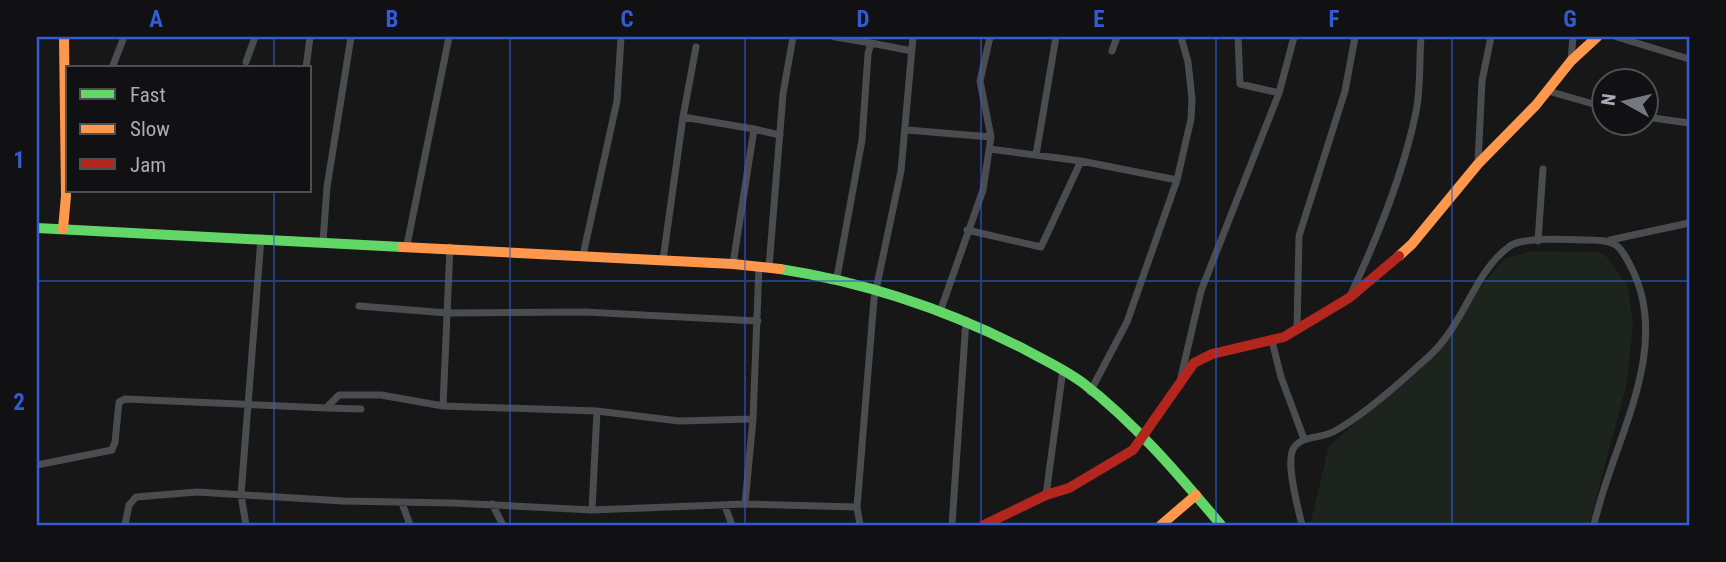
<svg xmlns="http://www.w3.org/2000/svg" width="1726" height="562" font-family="'Roboto Condensed',sans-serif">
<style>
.green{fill:#1d241e}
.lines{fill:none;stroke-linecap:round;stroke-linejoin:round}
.street{stroke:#4b4c50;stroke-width:7}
.fast{stroke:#63d668;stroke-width:10}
.slow{stroke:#ff974d;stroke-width:10}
.jam{stroke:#b3261e;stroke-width:10}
.grid{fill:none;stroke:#325cd3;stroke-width:2;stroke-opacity:0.55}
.neatline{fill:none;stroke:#325cd3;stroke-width:2.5}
.grid-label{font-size:23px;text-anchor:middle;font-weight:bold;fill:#325cd3}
</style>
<rect width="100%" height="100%" fill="#171717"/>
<path class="green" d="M1532,251L1599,252L1608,258L1628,286L1633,326L1627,383L1589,525H1310L1329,446L1442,347L1475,294L1504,259Z"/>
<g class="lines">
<path class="street" d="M835,37L871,43L868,54L862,140L837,277
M990,37L980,81L991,137
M1238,37L1240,84L1279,93
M1617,37L1689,59
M871,43L912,51
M1112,51L1117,37
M1571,60L1573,37
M246,62L255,37
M112,68L124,37
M306,68L310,37
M1548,91L1604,107
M683,117L696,47
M1646,117L1689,123
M754,129L780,135
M907,130L991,137L983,190L941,309
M990,149L1081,161L1177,180
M1036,155L1056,37
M1478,163L1482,81L1491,37
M967,230L1041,247L1081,161
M1610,240L1689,223
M323,241L327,187L351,37
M1538,241L1543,169
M407,245L449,37
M583,255L617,101L621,37
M663,260L683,117L754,129L733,264
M769,267L783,94L793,37
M1351,294C1378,236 1403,175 1416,112C1421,87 1419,62 1421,37
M359,306L448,313L585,312L758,321
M1297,330L1299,236L1345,91L1355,37
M1272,341L1281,377L1304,439
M1181,377L1201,291L1279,93L1294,37
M1090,392L1127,322L1177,180L1191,119L1192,99L1188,62L1181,37
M443,406L450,247
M326,408L361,409
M597,411L679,421L753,419
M37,465L112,450L115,442L119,402L125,399L326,408L339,395H381L443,406L597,411L592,510
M1046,495L1063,369
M402,503L410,525
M492,504L503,525
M745,504L753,419L759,266
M725,506L732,525
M125,525L129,505L136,497L197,492L343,501L453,503L592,510L745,504L857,507
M246,525L241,495L261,238
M860,525L857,507L874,299L901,171L913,37
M952,525L966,320
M1302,525C1298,508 1287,468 1292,452C1297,435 1320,439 1333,432C1361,417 1393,389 1417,367C1426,359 1436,351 1443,341C1467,312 1478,269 1510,246C1525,236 1571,240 1589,240C1617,240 1620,245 1632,269C1673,352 1611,444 1594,525"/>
<path class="fast" d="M37,228L402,247
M780,269C864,282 942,308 1018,346C1040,358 1063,368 1083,383C1135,423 1179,475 1221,525"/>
<path class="slow" d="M63,229L66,196L64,37
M402,247L733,264L780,269
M1399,256L1412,244L1478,164L1536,105L1571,61L1597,37
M1161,525L1196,495"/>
<path class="jam" d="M984,525L1046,495L1069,488L1133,450L1194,363L1212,354L1284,337L1349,298L1399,256"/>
</g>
<path class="grid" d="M274,37V68M510,37V525M745,37V525M981,37V525M1216,37V525M1452,37V525M274,191V525M37,281H1689"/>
<rect width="1726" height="562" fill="none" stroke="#111113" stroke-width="77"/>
<rect x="66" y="66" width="245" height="126" fill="#111113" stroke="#4d4f55" stroke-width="2"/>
<rect x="80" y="89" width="35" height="10" fill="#63d668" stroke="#4d4f55" stroke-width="2"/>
<text x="130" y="102" font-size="21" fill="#a8adb8">Fast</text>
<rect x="80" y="124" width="35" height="10" fill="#ff974d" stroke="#4d4f55" stroke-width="2"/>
<text x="130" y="136" font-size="21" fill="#a8adb8">Slow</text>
<rect x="80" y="159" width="35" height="10" fill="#b3261e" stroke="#4d4f55" stroke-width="2"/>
<text x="130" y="172" font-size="21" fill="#a8adb8">Jam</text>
<g transform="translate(1625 102) rotate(278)"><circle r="33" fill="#111113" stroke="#4d4f55" stroke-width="2"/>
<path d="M0-5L12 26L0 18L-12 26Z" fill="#757880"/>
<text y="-10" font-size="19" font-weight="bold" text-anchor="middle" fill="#a8adb8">N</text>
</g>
<rect x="38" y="38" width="1650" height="486" class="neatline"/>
<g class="grid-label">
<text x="156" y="27">A</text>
<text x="392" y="27">B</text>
<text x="627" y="27">C</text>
<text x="863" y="27">D</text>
<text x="1099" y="27">E</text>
<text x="1334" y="27">F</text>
<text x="1570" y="27">G</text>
<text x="19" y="168">1</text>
<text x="19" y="410">2</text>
</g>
</svg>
